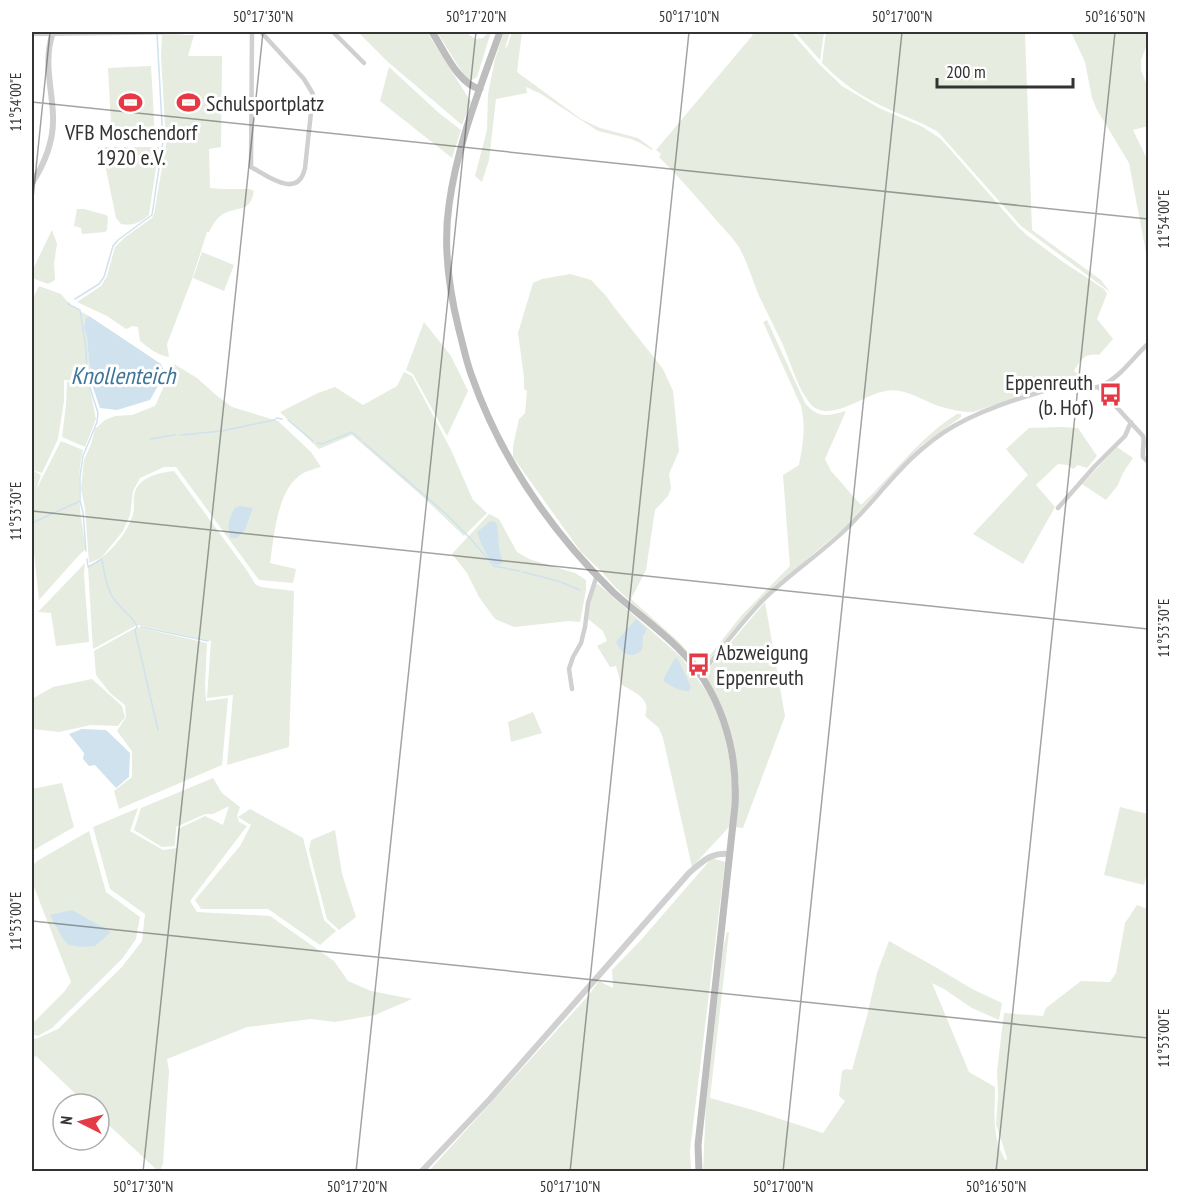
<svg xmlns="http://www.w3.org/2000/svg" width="1180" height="1203" font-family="'PT Sans Narrow',sans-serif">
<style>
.green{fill:#e6ecdf}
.water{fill:#cfe2ee}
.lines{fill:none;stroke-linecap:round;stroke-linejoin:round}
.stream{stroke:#cfe2ee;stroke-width:1.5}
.minor{stroke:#d0d0d0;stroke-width:4.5}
.tertiary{stroke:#d0d0d0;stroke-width:6}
.secondary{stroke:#bdbdbd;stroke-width:7}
.ticks{fill:none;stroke:#333;stroke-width:1.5;stroke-opacity:0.45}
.labels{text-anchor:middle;stroke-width:6;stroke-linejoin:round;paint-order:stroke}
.poi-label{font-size:22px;fill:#333;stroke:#fff;text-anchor:start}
.water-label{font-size:24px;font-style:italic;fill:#3f7597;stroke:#fff}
.neatline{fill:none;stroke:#333;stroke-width:2}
.ticks-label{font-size:15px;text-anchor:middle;fill:#333}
</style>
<rect width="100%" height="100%" fill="#fff"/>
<path class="green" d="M358,32H427L471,102L462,125L388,62Z
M437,32H465L476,39L483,38L488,32H491L477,77L472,80H468L465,77Z
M504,32H510L505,48L507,47L512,32H522L517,72L581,119L600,128L638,138L653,149L652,150L640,143L631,139L598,131L541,94L526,87L527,93L496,99L489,160L482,182L475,176L487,130L488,94L495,59Z
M754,32H791L819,64L842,86L879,108L923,127L941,139L1018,227L1028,236L1063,262L1104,289L1107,294L1097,319L1113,339L1099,355C1085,353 1081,359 1074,371L1082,378L1067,386L1040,390L973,412C963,412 952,410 942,407C924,402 905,387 886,391C865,394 838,418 817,409C802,402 790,361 783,345C775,329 767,312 759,296C753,281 748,264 740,249C734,239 725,230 717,221C698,199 679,177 659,157L661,154L656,150L752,36Z
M795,32H813L819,35L821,32H824L820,60Z
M826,32H1025L1032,230L1101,280L1110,292L1021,226L938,132C918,120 895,113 874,102C854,92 838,79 822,63Z
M1071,32H1148V42L1141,60V70L1148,88V126L1133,130L1148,161V259L1147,258L1129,163L1097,110L1092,98L1085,62Z
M162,35H194L188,56H222L221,147L209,149L210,188L222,189H250L254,191C250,212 241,206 225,213C217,217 213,224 209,232H207L192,279L167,344L169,357C157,355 149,348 140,341L138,327L133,326L126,329L107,316L77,302L101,286L107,276L115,247L124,238L152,218L154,214L166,144L161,55Z
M151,66L155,138L112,141L108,68Z
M389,67L439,113L461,130L452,158L380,101Z
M98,147H159L149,215C140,223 133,226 121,224L116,218L106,169Z
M77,209H84L106,215L108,217L107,230L105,232L82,234L81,228L74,226Z
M52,230L57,244L54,264L55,280L48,284L32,278V271Z
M202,252L234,265L224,291L193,278Z
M570,274L591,280L607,297L614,307L663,369L673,391L679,451L669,474L671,488L668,496L655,510L646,570L631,599L679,642L698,663L702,664L707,659L741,616L790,566L783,475L799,465C803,445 806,426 801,406L763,322L767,320L805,403C818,419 828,416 846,411L825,459L831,471L861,505C893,475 920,437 957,414H961V417L922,445L899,468L843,529L776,585L755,606L706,663L702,666L698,665L615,587L601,571L581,552L513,457V446L519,419L525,413L527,391L524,389V377L518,333L533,283L542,279Z
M39,286L61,294L71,306L89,316L85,319L84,328L87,338L91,382L64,380V401L58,439L42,473L32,470L41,475L36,490L61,441L83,450C75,485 80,514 86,549L80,554L39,600L32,533V300Z
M424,322L451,356L468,391L447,436L413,374L406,370Z
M174,364L197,378L216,395L232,407L278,421L311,452L321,467C314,469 305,471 299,476C277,493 274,536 270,563L296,569L293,583L259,580L176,467H164L140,478L133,491L130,515L123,531L101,558L89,563L85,508L81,489L84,460L91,444L95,429L105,420L115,416L132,415L155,406Z
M404,372L412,376L429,408L451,450L473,500L487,513L464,536L422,496L352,435L319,449L280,412L318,393L335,387L363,405L397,386Z
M67,382L89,384L96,419L85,447L62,437L66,405Z
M1061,427L1078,428L1097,456L1087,468L1078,465L1073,469L1068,465L1058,464L1036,485L1055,507L1023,564L973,534L1028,475L1006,449L1029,428Z
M1117,447L1133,458L1123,473L1118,485L1106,500L1082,484Z
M174,471L248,572L255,584L261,587L294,591L289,747L227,765L233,695L207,698L211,641L137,625L93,649L88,567C107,556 126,537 133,514C135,508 133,502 134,496C137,477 158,473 174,471Z
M489,514L499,519L517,552L529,559L575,573L586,580V590L580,622L569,621L514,627L495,619L479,597L467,573L452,554Z
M85,563L84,574L89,642L56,646L51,613L38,612Z
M598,584L681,657L707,692L716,710L724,733L731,767L733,797L729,827L692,867L663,738L659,728L645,716C646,713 647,709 646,705C643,694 629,690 621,684L616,666L610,667L597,646L607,641L603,631L588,619L589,606L595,585Z
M765,602L785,716L743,828L735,827L739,781L733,746L705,677V673Z
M137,627L207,643L205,684L206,701L228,698L222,765L119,809L114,791L132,777V751L117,731L126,717L125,705L110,693L96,675L94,651Z
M92,679L122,706L125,717L118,726L91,725L59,732L32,729V699L53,687Z
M533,712L542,733L511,742L508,722Z
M213,778L222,793L240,807L237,816L239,822L247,826L190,901L197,912L270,916L334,961L348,981L371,991L412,999L375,1015L335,1022L311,1019L247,1027L167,1059L169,1071L163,1163L160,1171H158L99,1116V1104H86L36,1056L32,1058V1038L36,1039L58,1029L122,967L142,941L145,914L110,889L93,827L138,808L130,831L163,850L177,848L178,829L205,816L223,825L229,806L213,814H205L176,827L175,846L162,847L134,830L141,808Z
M62,783L74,827L32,851V789Z
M1120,807L1148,814V870L1144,885L1104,875Z
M250,809L303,838L324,920L336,931L320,945L268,909H201L195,900L240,846L251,825L238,817Z
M335,830L342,874L356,917L339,930L327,919L309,850L311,840Z
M89,831L106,892L140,917L136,939L122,959L52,1028L38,1036L32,1034V1024L64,992L71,982L32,882V866L37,861Z
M712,858L725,862L690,1150L691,1171L428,1172L588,996L599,981L613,988L612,970L640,941Z
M1137,905L1148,909V1171L703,1172L706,1104L723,949L727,932H729L710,1098L753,1110L823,1133L845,1101L839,1096L842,1071L846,1069L852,1070L867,1016L877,973L889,941L937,968L972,989L1002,1003L999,1020L972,1008L944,989L932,983L969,1072L995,1087C995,1113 991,1138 1006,1161L1007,1158L996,1124L998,1096L997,1071L1004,1013L1043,1016L1046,1008L1081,981L1110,982L1116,973L1125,923Z"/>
<path class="water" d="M89,316L161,364L165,373L150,400L117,410L100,408L91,382L87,338L84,328L85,319Z
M240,506L253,508L245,530L237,538H231C226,528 229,517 235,508Z
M491,521L496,522C499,531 498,540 499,549C500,555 503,558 502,564L496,565C488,560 480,542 477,532Z
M636,619L647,629L643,636L642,650C631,660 622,654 616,642Z
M675,658L678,659L691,687L689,691C681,692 668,685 663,680Z
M82,729L106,730L130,753L129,777L116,788L95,765L89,766L83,759L84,753L69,734Z
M72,910L111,932L95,946L82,947L69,945L63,939L50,915Z"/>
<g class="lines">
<path class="stream" d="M75,299L99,284L104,277L113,246L118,240L152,215L163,141L157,34
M288,420L313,441
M180,435L222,431L274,420L277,418L282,419
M150,439L175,435
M363,442L446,514L469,537L494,566L520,571
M317,443L322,444L352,432L361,440
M80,501L83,512L86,551
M32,523L80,501V477L83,456L97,422L98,413L87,378L86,349L80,310L68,304L69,303
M87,559L88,567L102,559C105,575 106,592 118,604C125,613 131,615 137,626L135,631L158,730
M523,572L558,581L580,590
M141,627L208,641"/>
<path class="minor" d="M252,32L251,167C268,176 298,200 305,168L313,94L304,79L261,32
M333,32L364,63
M32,34L183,32
M1099,388L1143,436C1145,443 1142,450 1143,457L1148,462
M1058,508L1094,467L1125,436L1131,422
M700,675C721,650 740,624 762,601C788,575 819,555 845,530C882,494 907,453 954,426C979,412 1007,402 1034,394C1043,391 1052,388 1061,387C1071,386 1094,390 1101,386C1121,377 1132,358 1148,344
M572,689L569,669L573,657L581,643L585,627L588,603L597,575"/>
<path class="tertiary" d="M32,183C45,163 54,141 53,116C52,86 43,62 53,32
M421,1172L490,1099L689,873C703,861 711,852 730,854"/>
<path class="secondary" d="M432,32C444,50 458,84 480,89
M500,32C480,88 457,145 449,205C443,246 449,290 459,330C463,345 466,360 471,374C500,457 551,531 613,592C634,611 658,628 678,648C720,689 738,748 735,805L698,1145L699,1172"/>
</g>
<path class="ticks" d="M32,102L1148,219M32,208L50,32M32,511L1148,629M32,921L1148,1038M143,1172L263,32M356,1172L476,32M570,1172L689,32M783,1172L902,32M996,1172L1115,32"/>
<defs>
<symbol id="stadium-bare" viewBox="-9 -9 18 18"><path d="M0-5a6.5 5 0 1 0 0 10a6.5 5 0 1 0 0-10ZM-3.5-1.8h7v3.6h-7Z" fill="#e63946" stroke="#fff" stroke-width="2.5" paint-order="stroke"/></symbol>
<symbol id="bus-bare" viewBox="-9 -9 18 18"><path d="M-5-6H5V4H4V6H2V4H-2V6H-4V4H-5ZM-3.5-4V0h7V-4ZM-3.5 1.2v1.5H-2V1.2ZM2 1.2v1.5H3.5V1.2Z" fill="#e63946" stroke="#fff" stroke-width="2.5" paint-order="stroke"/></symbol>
</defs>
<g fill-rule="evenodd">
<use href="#stadium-bare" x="114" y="86" width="33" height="33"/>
<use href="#stadium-bare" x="172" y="86" width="33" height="33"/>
<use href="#bus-bare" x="1094" y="378" width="33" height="33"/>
<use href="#bus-bare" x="682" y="648" width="33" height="33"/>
</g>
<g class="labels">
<g class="poi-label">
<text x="206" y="111">Schulsportplatz</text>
<text x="131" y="140" text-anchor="middle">VFB Moschendorf<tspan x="131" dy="25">1920 e.V.</tspan></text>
<text x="1093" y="390" text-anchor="end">Eppenreuth<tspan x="1093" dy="25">(b. Hof)</tspan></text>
<text x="716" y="660">Abzweigung<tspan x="716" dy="25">Eppenreuth</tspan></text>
</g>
<g class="water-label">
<text x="123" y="384">Knollenteich</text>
</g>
</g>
<rect width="1180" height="1203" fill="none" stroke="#ffffff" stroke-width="66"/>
<g transform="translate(81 1122) rotate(276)"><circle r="28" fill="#ffffff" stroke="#adadad" stroke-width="1.5"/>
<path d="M0-4.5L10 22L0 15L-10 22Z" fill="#e63946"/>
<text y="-9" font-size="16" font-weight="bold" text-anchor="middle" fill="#333333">N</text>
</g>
<path d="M937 78v9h136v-9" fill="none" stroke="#333333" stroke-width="3"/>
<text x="946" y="78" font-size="18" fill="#333333" stroke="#ffffff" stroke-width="4.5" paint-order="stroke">200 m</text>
<rect x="33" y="33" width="1114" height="1137" class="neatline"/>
<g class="ticks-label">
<text x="263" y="22">50°17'30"N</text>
<text x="476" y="22">50°17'20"N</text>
<text x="689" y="22">50°17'10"N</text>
<text x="902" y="22">50°17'00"N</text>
<text x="1115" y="22">50°16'50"N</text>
<text transform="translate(16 102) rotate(-90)" y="5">11°54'00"E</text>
<text transform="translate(1164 219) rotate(-90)" y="5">11°54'00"E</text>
<text transform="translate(16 511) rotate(-90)" y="5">11°53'30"E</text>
<text transform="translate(1164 628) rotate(-90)" y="5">11°53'30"E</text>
<text transform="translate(16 921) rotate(-90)" y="5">11°53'00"E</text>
<text transform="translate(1164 1038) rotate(-90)" y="5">11°53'00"E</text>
<text x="143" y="1192">50°17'30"N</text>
<text x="357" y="1192">50°17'20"N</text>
<text x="570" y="1192">50°17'10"N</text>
<text x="783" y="1192">50°17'00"N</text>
<text x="996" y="1192">50°16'50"N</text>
</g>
</svg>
